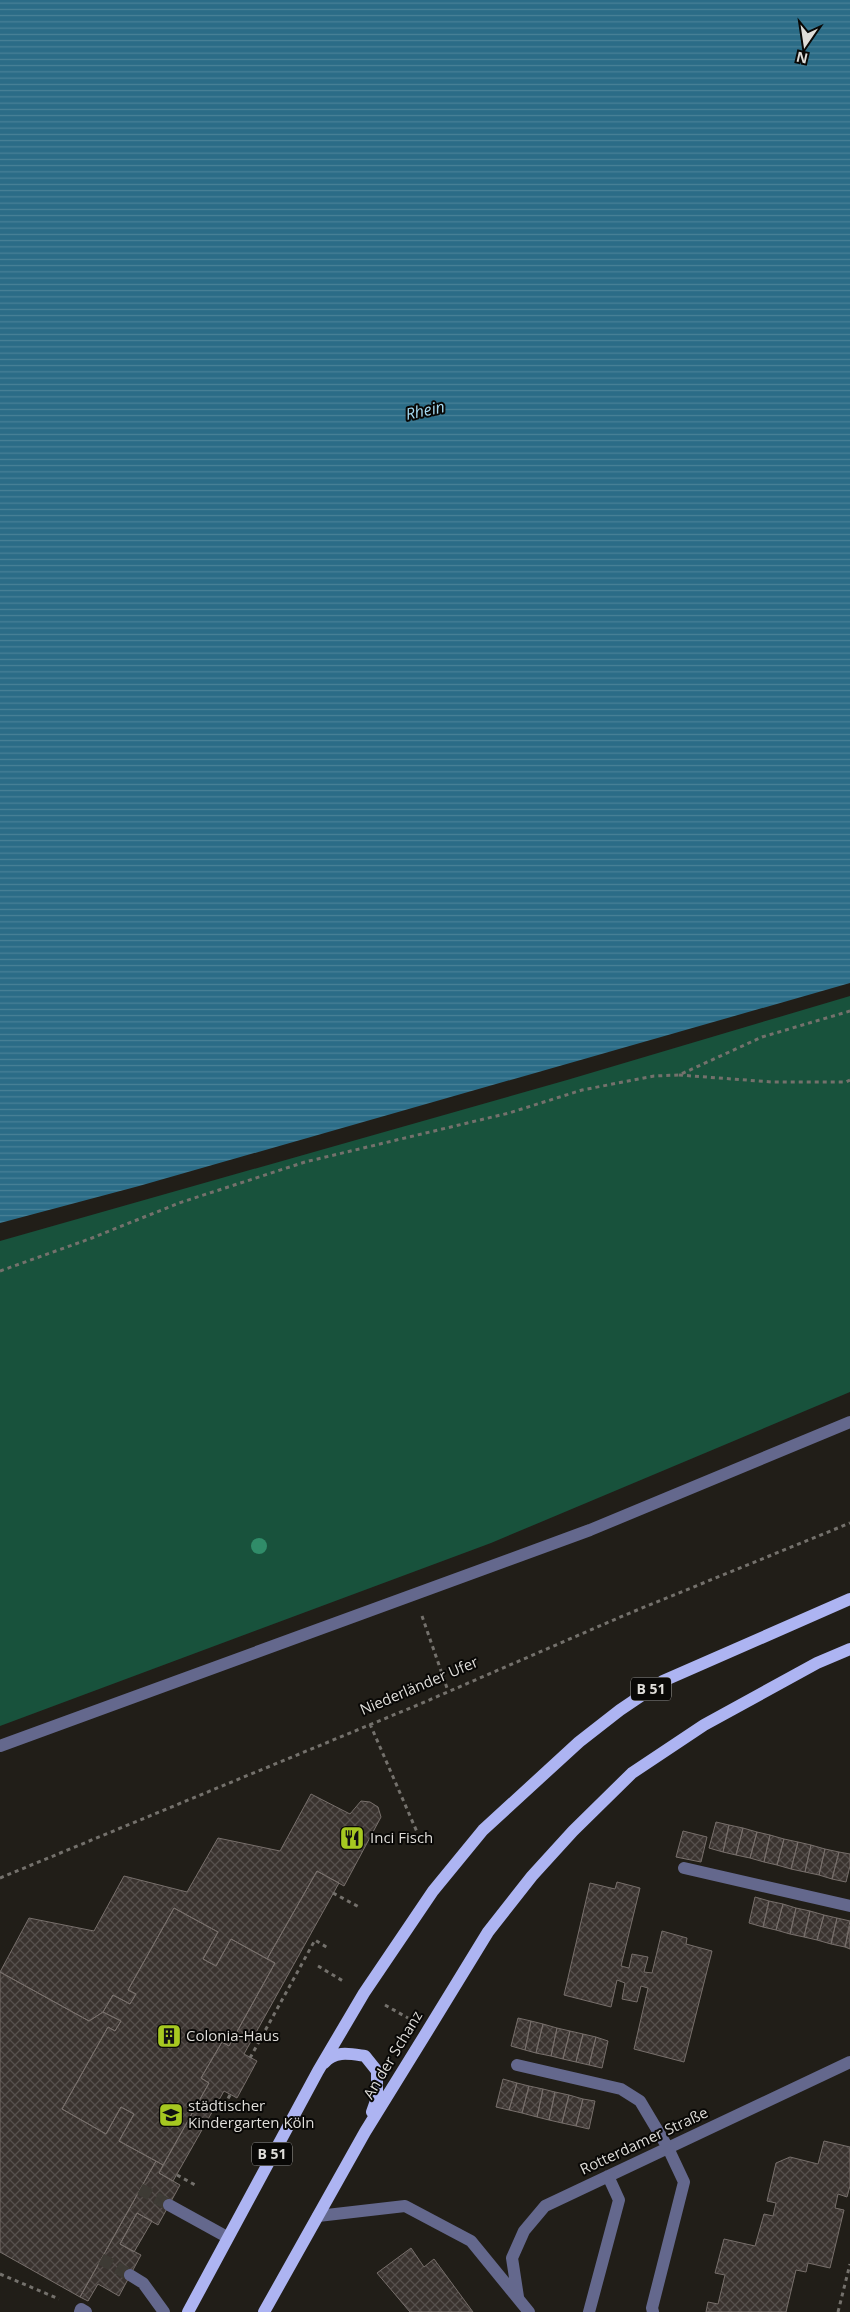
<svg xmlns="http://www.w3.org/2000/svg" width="850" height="2312" font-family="'Open Sans',sans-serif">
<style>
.green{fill:#18523c}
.water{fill:url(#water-rules)}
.building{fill:url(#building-cross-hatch);stroke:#776f6b}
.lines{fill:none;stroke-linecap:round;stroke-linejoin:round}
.minor-tunnel{stroke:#3e3b35;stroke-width:12;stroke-dasharray:12 6;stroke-linecap:butt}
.path{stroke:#74716c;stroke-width:3;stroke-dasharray:4 4;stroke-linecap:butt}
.minor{stroke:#64688d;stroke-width:12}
.major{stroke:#adb4f2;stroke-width:12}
.tree{fill:#308c69}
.labels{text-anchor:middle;stroke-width:4;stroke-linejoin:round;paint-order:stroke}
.shield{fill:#090806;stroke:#9f9d9a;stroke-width:1}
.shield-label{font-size:14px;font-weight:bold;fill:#dfddd9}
.street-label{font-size:15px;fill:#dfddd9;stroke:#090806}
.poi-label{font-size:15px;fill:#dfddd9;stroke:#090806;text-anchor:start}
.water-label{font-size:16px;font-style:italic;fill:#a5daf2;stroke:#090806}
</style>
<defs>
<pattern id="water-rules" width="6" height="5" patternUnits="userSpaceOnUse" patternTransform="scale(1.25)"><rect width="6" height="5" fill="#2b6c87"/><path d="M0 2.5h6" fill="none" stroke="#498197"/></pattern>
<pattern id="building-cross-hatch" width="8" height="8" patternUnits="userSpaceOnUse" patternTransform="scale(1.25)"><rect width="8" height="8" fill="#3a332f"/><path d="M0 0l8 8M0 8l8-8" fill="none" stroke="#56504d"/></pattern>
</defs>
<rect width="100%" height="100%" fill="#211e18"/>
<path class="green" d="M850,996V1392L491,1543L0,1726V1241L567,1080Z"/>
<path class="water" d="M0,0H850V983L139,1186L0,1223Z"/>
<path class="building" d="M311,1794L350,1814L361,1801L370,1802L378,1807L381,1817L344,1886L317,1871L267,1959L231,1939L216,1966L203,1959L218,1932L174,1908L128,1990L136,1994L130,2004L113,1995L103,2012L89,2021L0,1972L29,1918L94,1931L124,1876L187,1892L218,1838L280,1851Z
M716,1822L729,1825L723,1852L709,1848Z
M729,1825L743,1828L736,1855L723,1852Z
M743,1828L757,1832L750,1858L736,1855Z
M683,1831L707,1837L701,1862L676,1857Z
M757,1832L770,1835L764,1862L750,1858Z
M770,1835L784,1839L777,1865L764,1862Z
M784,1839L798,1842L791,1869L777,1865Z
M798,1842L811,1845L805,1872L791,1869Z
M811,1845L825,1849L819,1875L805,1872Z
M825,1849L839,1852L832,1879L819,1875Z
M839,1852L850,1854V1866L846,1882L832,1879Z
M317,1871L339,1883L244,2054L257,2061L237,2098L224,2091L173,2181L159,2173L209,2083L201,2078L222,2042L229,2046L275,1963L267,1959Z
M617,1882L640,1888L621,1966L629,1968L632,1954L648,1957L644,1972L652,1973L662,1931L687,1938L686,1944L712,1951L684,2062L634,2049L648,1988L641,1986L637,2002L622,1999L625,1983L617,1980L611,2007L564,1995L590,1883L615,1889Z
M755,1897L769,1901L763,1927L749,1923Z
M769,1901L783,1904L776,1930L763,1927Z
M783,1904L796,1908L790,1934L776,1930Z
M174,1908L218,1932L203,1959L216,1966L231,1939L275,1963L229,2046L222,2042L201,2078L209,2083L163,2165L119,2141L134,2114L121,2107L106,2134L62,2109L108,2027L115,2031L121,2021L103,2012L113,1995L130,2004L136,1994L128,1990Z
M796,1908L810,1911L804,1937L790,1934Z
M810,1911L824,1915L817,1940L804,1937Z
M824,1915L837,1918L831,1944L817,1940Z
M837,1918L850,1921L845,1947L831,1944Z
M850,1926V1949L845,1947Z
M0,1972L89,2021L103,2012L121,2021L115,2031L108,2027L62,2109L106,2134L121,2107L134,2114L119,2141L156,2161L80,2297L0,2252Z
M518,2018L531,2021L525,2050L511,2046Z
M531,2021L543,2024L536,2053L525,2050Z
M543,2024L557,2028L551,2056L536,2053Z
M557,2028L570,2031L563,2059L551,2056Z
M570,2031L583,2034L576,2062L563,2059Z
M583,2034L596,2037L589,2065L576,2062Z
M596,2037L608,2041L602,2068L589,2065Z
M503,2079L517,2083L509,2110L496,2107Z
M517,2083L529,2086L522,2113L509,2110Z
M529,2086L543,2089L537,2117L522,2113Z
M543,2089L555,2092L549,2120L537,2117Z
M555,2092L569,2095L562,2123L549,2120Z
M569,2095L583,2099L576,2126L562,2123Z
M583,2099L595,2101L589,2129L576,2126Z
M824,2141L850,2147V2186L847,2197L838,2194L835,2208L844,2210L830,2268L808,2263L806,2272L796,2270L786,2312H706L708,2302L718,2304L725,2275L715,2273L724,2239L755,2246L764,2214L773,2216L776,2203L767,2201L776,2163L790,2157L818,2164Z
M156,2161L163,2165L159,2173L180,2185L158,2225L137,2213L120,2244L141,2255L119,2296L98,2284L88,2301L80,2297Z
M137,2213L152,2221L134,2252L120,2244Z
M411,2248L424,2267L434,2259L473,2312H410L377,2273Z"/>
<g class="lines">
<path class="minor-tunnel" d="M140,2189L169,2205
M101,2259L130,2275"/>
<path class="path" d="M679,1075L772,1082H846L850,1080
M0,1271L92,1238L179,1203L305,1162L509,1113L582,1090L654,1076L679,1075L762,1037L850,1011
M422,1616L448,1691
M370,1724L417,1832
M0,1878L420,1704L625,1615L850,1523
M333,1893L359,1907
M318,1966L343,1981
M385,2005L408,2018
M250,2058L315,1940L328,1948
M230,2095L217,2118L230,2125
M177,2175L197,2186
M0,2274L59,2299
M838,2312L850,2264"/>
<path class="minor" d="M0,1746L590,1530L850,1422
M684,1868L850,1906
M517,2065L621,2089L640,2101L668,2148L684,2182L652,2308L653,2312
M169,2205L227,2237
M318,2216L405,2206L471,2241L529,2312
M130,2275L143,2283L164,2312
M518,2297L512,2258L524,2231L545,2206L850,2062
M80,2312L81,2309L86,2312
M589,2312L619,2200L608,2176"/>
<path class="major" d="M324,2063C335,2050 351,2054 365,2056L377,2071V2098L372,2112
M188,2312L318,2071L364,1993L433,1891L483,1830L579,1742L620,1710L663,1681L850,1599
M264,2312L365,2132L428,2030L488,1932L532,1876L573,1831L632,1773L704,1725L817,1663L850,1649"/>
</g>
<circle class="tree" cx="259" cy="1546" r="8"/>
<defs>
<symbol id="restaurant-square" viewBox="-11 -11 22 22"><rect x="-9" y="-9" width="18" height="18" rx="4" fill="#a6c821" stroke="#090806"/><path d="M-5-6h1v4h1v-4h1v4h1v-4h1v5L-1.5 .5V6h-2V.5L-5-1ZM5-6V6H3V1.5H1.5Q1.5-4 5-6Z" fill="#111"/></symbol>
<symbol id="building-square" viewBox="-11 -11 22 22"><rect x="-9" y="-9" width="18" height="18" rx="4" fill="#a6c821" stroke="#090806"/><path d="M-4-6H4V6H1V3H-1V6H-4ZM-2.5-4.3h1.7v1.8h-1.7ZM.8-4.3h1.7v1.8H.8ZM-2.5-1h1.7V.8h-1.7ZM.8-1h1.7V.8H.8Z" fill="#111"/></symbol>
<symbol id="school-square" viewBox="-11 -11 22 22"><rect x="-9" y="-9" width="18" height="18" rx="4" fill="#a6c821" stroke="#090806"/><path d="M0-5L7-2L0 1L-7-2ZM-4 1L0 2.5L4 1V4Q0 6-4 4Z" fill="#111"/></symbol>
</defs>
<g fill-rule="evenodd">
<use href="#restaurant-square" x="338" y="1824" width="28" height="28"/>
<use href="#building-square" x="155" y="2022" width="28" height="28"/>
<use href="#school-square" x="157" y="2101" width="28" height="28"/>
</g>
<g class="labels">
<g class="shield">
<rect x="631" y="1677.5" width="40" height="23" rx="4"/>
<rect x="252" y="2142.5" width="40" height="23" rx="4"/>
</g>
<g class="shield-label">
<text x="651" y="1694">B 51</text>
<text x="272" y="2159">B 51</text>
</g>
<g class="street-label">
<text transform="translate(419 1686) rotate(-23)" y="5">Niederländer Ufer</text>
<text transform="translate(393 2055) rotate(-59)" y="5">An der Schanz</text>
<text transform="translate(644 2141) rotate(-25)" y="5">Rotterdamer Straße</text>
</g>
<g class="poi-label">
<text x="370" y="1843">Inci Fisch</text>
<text x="186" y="2041">Colonia-Haus</text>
<text x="188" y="2111">städtischer<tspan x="188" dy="17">Kindergarten Köln</tspan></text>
</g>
<g class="water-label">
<text transform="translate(425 410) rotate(-12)" y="6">Rhein</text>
</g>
</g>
<g transform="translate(805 45) rotate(193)" stroke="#090806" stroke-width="4" paint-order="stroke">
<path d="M0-4L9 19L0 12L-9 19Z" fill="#dfddd9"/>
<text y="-8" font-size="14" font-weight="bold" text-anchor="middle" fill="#dfddd9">N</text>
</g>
</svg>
